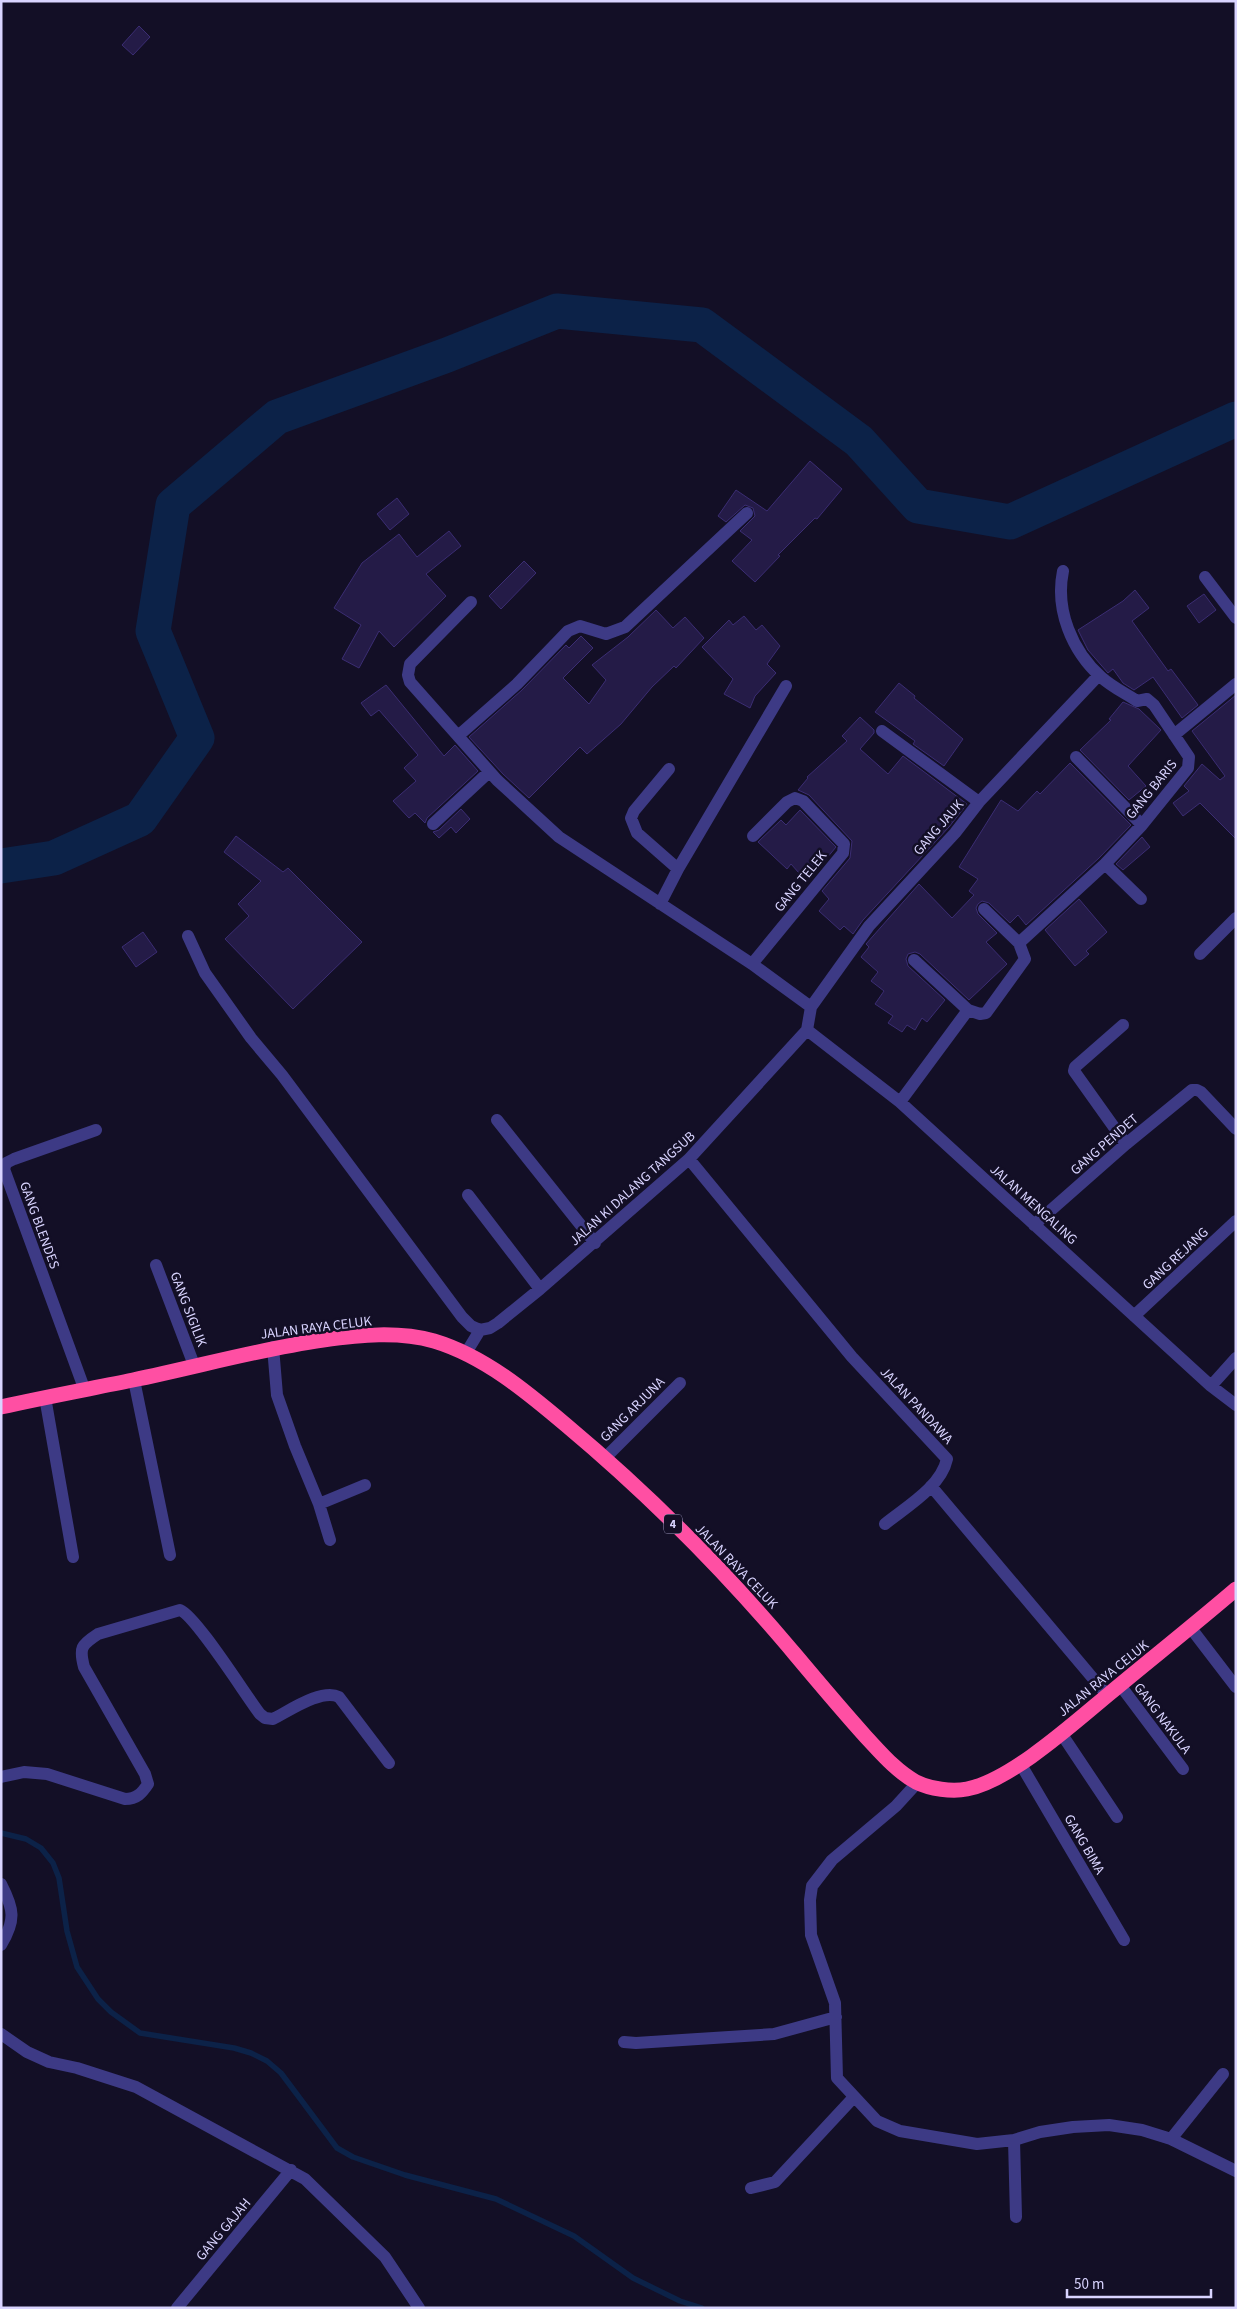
<svg xmlns="http://www.w3.org/2000/svg" width="1237" height="2309" font-family="'Source Sans 3',sans-serif">
<style>
.lines{fill:none;stroke-linecap:round;stroke-linejoin:round}
.stream{stroke:#0c2248;stroke-width:5.5}
.river{stroke:#0c2248;stroke-width:35}
.building{fill:#241b47;stroke:#3b2d73}
.street{stroke:#3d3a85;stroke-width:12}
.highway{stroke:#ff4fa3;stroke-width:15}
.labels{text-anchor:middle;stroke-width:5;stroke-linejoin:round;paint-order:stroke}
.shield{fill:#130f26;stroke:#9e99be;stroke-width:1}
.shield-label{font-size:12px;font-weight:bold;fill:#d9d4ff}
.street-label{font-size:14px;fill:#d9d4ff;stroke:#130f26}
</style>
<rect width="100%" height="100%" fill="#130f26"/>
<g class="lines">
<path class="stream" d="M1,1833L26,1839L41,1848L53,1863L59,1878L67,1931L77,1967L98,1999L111,2012L140,2033L234,2048L251,2053L267,2061L281,2073L337,2148L353,2157L405,2175L496,2199L574,2236L633,2278L680,2301L702,2308"/>
<path class="river" d="M1,866L54,858L140,819L197,738L153,631L173,505L277,417L447,355L557,311L702,325L859,441L918,506L1010,522L1236,419"/>
</g>
<path class="building" d="M139,26L150,37L133,55L122,45Z
M810,461L842,489L817,519L815,518L778,555L780,556L755,582L732,561L752,540L740,531L755,516L753,508L745,505L726,522L718,516L736,490L767,511Z
M397,498L409,514L390,530L377,514Z
M449,531L461,546L426,574L446,596L394,647L379,631L359,668L342,659L361,625L334,608L362,563L399,534L417,557Z
M524,561L536,573L501,609L489,596Z
M1135,590L1149,608L1132,621L1168,671L1171,669L1198,705L1182,718L1153,677L1134,690L1123,683L1113,669L1108,673L1088,650L1078,630L1123,601Z
M1204,594L1216,610L1199,623L1187,606Z
M656,610L673,628L685,617L704,638L676,668L674,666L652,687L621,724L587,754L580,747L529,798L503,774L469,737L522,690L566,645L569,648L581,636L593,648L563,678L589,704L606,680L592,665L628,637Z
M744,616L756,630L762,625L780,646L767,664L776,673L755,696L750,708L724,694L733,679L702,647L729,620L733,625Z
M899,683L915,696L914,698L963,739L944,766L913,744L915,741L875,712Z
M386,685L444,756L455,745L478,771L427,818L425,823L415,813L409,818L393,801L416,781L404,768L418,755L379,710L371,716L361,703Z
M1236,695V839L1200,803L1183,816L1173,803L1189,791L1184,786L1202,764L1220,780L1225,776L1192,731Z
M1123,702L1139,709L1161,730L1128,766L1146,786L1129,800L1080,750L1111,720L1109,719Z
M860,717L874,730V733L860,749L888,774L903,756L967,804L949,827L863,920L853,934L844,926L840,930L819,911L829,899L822,891L850,858L852,841L809,795L798,790L808,778L807,777L847,741L842,736Z
M1070,763L1131,825L1099,858L1026,925L1018,915L1010,923L989,903L982,901L978,904L976,908L978,914L997,933L986,942L1007,964L969,1000L920,954L915,952L908,954L906,959L908,966L945,1000L927,1022L922,1018L915,1030L907,1025L902,1032L888,1023L893,1016L875,1004L884,991L871,981L878,972L861,957L869,947L866,944L919,884L952,918L974,895L969,891L978,879L959,867L1001,800L1018,811L1037,791L1040,794Z
M461,809L470,819L456,833L451,827L439,838L433,832L439,830Z
M800,810L836,847L807,882L791,864L787,869L758,842L781,820L786,825Z
M236,836L283,872L288,868L362,942L293,1009L225,939L249,916L238,904L261,881L224,852Z
M1142,837L1150,847L1123,870L1116,864Z
M1079,899L1107,932L1086,951L1089,954L1075,966L1045,930Z
M143,932L157,952L136,967L122,947Z"/>
<g class="lines">
<path class="street" d="M1205,577L1236,618
M471,602L410,664L408,675L410,682L497,780L559,837L752,964L811,1007L807,1030
M882,731L979,802
M1174,735L1236,684
M458,736L517,684L568,631L580,626L606,634L625,627L747,513
M1076,757L1142,825
M669,769L634,811L631,818L637,833L678,869
M433,824L489,772
M1105,864L1141,899
M660,904L678,869L786,686
M188,936L205,973L251,1038L282,1075L462,1317L471,1326L480,1330
M1019,943L1105,864L1142,825L1188,768L1189,757L1154,705L1147,699L1137,701C1125,693 1112,687 1101,677C1072,651 1055,610 1063,571
M1200,954L1236,918
M914,960L968,1010L980,1014L986,1013L1025,959L1019,943L984,909
M752,964L843,853L844,844L803,801L795,798L787,802L753,836
M811,1007L869,926L955,833L979,802L1099,675
M1123,1025L1075,1067L1074,1071L1126,1144
M807,1030L900,1102L1211,1386L1236,1405
M900,1102L968,1010
M497,1120L595,1243
M689,1159L852,1357L947,1459C941,1487 906,1507 885,1524
M468,1195L540,1289
M1034,1225L1126,1144L1192,1090H1197L1201,1092L1236,1129
M156,1265L194,1365
M1134,1316L1236,1221
M273,1347L277,1395L295,1446L319,1504L330,1540
M466,1353L480,1330L490,1328L498,1323L540,1289L689,1159L807,1030
M134,1380L170,1555
M1211,1386L1236,1358
M84,1388L4,1169L6,1163L14,1159L96,1130
M45,1397L73,1557
M605,1458L680,1383
M931,1486L1107,1695
M319,1504L365,1485
M1190,1627L1236,1687
M1120,1685L1183,1769
M1061,1733L1117,1817
M1020,1763L1124,1940
M1,1777L24,1772L47,1774L125,1799C137,1799 142,1793 148,1784L145,1774L84,1667C79,1648 81,1645 98,1634L180,1610C196,1616 246,1696 260,1714L265,1718L273,1719C289,1711 322,1688 339,1697L389,1763
M917,1783L896,1806L832,1860L812,1886L810,1900L811,1935L835,2003L837,2078L877,2121L900,2131L977,2144L1014,2140L1040,2132L1073,2127L1109,2125L1142,2130L1171,2139L1236,2171
M1,1884C14,1909 16,1920 1,1945
M1,2034L27,2052L49,2062L77,2068L136,2087L305,2179L385,2257L419,2308
M624,2042L636,2043L774,2034L836,2017
M1171,2139L1223,2074
M1014,2140L1016,2217
M751,2188L775,2182L854,2097
M177,2308L291,2170"/>
<path class="highway" d="M1,1407C45,1397 89,1389 133,1380C197,1367 259,1349 323,1340C360,1335 398,1331 434,1341C484,1356 527,1392 566,1425C646,1492 721,1567 788,1646C814,1677 839,1707 866,1737C881,1753 896,1771 916,1782C930,1789 952,1792 967,1789C1010,1781 1074,1723 1109,1694C1151,1659 1194,1625 1236,1589"/>
</g>
<g class="labels">
<rect class="shield" x="664" y="1514.5" width="18" height="19" rx="4"/>
<g class="shield-label">
<text x="673" y="1528">4</text>
</g>
<g class="street-label">
<text transform="translate(1151 789) rotate(-51)" y="5">GANG BARIS</text>
<text transform="translate(938 827) rotate(-49)" y="5">GANG JAUK</text>
<text transform="translate(800 881) rotate(-51)" y="5">GANG TELEK</text>
<text transform="translate(1104 1144) rotate(-41)" y="5">GANG PENDET</text>
<text transform="translate(632 1188) rotate(-42)" y="5">JALAN KI DALANG TANGSUB</text>
<text transform="translate(1034 1204) rotate(42)" y="5">JALAN MENGALING</text>
<text transform="translate(40 1225) rotate(70)" y="5">GANG BLENDES</text>
<text transform="translate(1175 1258) rotate(-43)" y="5">GANG REJANG</text>
<text transform="translate(189 1309) rotate(69)" y="5">GANG SIGILIK</text>
<text transform="translate(316 1327) rotate(-7)" y="5">JALAN RAYA CELUK</text>
<text transform="translate(917 1405) rotate(47)" y="5">JALAN PANDAWA</text>
<text transform="translate(632 1409) rotate(-45)" y="5">GANG ARJUNA</text>
<text transform="translate(737 1566) rotate(46)" y="5">JALAN RAYA CELUK</text>
<text transform="translate(1103 1678) rotate(-39)" y="5">JALAN RAYA CELUK</text>
<text transform="translate(1163 1718) rotate(53)" y="5">GANG NAKULA</text>
<text transform="translate(1085 1844) rotate(60)" y="5">GANG BIMA</text>
<text transform="translate(223 2229) rotate(-50)" y="5">GANG GAJAH</text>
</g>
</g>
<rect width="1237" height="2309" fill="none" stroke="#d9d4ff" stroke-width="5"/>
<path d="M1067 2289v8h144v-8" fill="none" stroke="#d9d4ff" stroke-width="2.5"/>
<text x="1074" y="2289" font-size="15" fill="#d9d4ff" stroke="#130f26" stroke-width="4" paint-order="stroke">50 m</text>
</svg>
